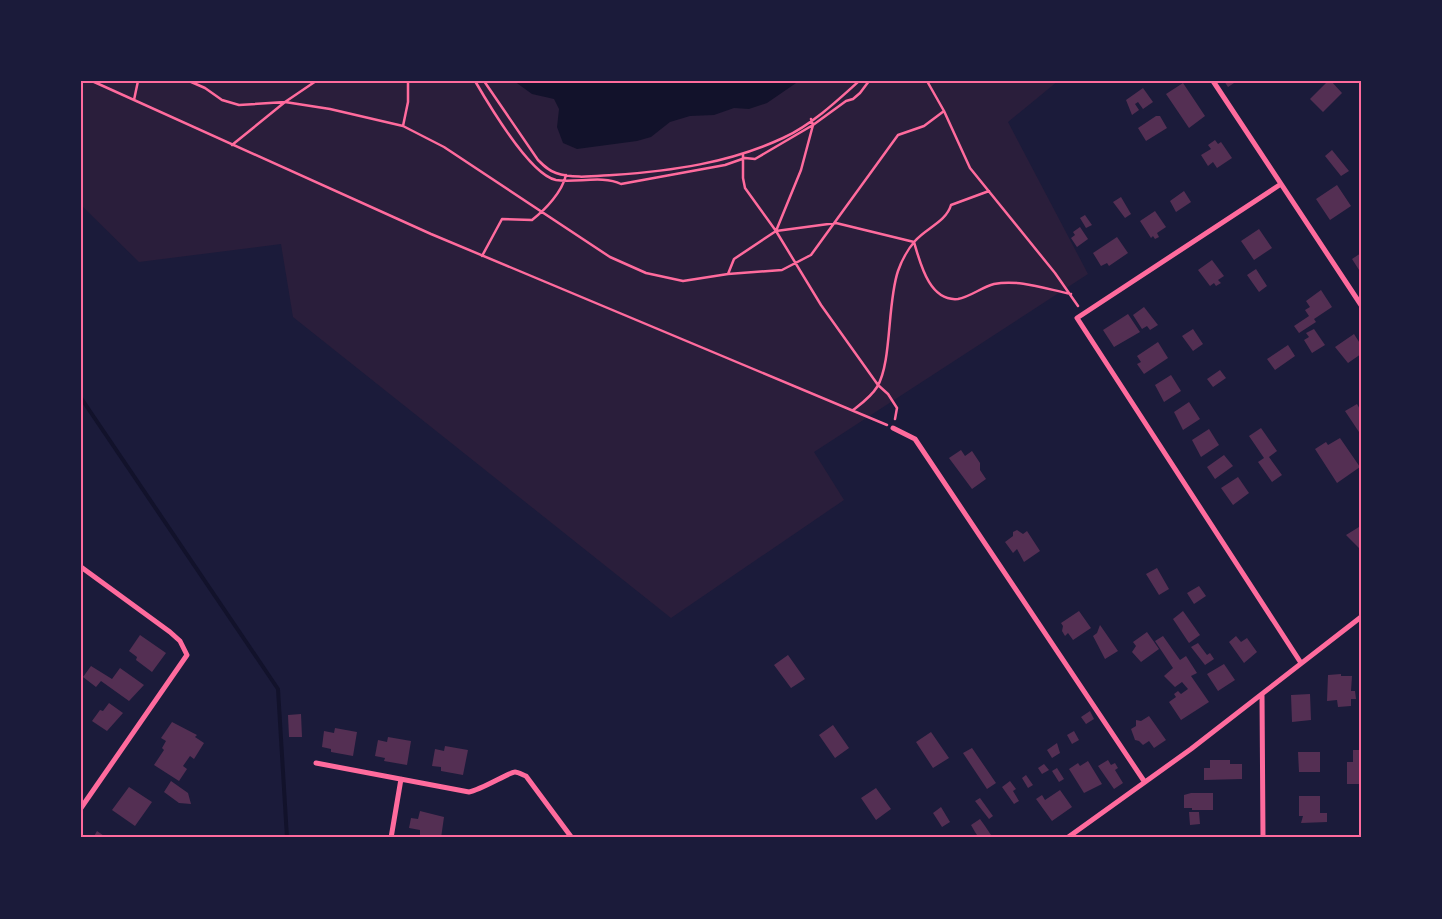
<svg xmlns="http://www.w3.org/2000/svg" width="1442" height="919" font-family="Raleway,sans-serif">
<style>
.green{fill:#2a1e3b}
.water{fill:#12122b}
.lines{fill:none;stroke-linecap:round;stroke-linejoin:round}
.stream{stroke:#12122b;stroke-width:4}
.building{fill:#542f53}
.path{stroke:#ff6b9d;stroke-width:2.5}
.minor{stroke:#ff6b9d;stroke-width:5}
.neatline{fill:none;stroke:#ff6b9d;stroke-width:2}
</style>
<rect width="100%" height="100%" fill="#1b1b3a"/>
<path class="green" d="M81,81H1058L1008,122L1088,274L814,452L844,500L671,618L293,317L281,244L139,262L81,205Z"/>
<path class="water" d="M514,81H799L767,103L749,109L734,108L714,115L690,116L670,122L651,137L637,141L577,149L563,143L557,127L559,109L554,99L532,94Z"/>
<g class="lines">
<path class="stream" d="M81,398L278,689L287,838"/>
</g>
<path class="building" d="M1224,81H1237L1228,87Z
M1328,81H1331L1342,93L1323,112L1310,99Z
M1183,83L1205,116L1189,128L1166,94Z
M1143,88L1153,102L1143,109L1138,102L1135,104L1139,110L1132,115L1126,100Z
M1156,116H1160L1167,128L1146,141L1138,128Z
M1215,140L1218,144L1221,142L1232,158L1217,168L1213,162L1208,166L1201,155L1211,149L1208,145Z
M1332,150L1349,171L1341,176L1325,156Z
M1337,185L1351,206L1330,220L1316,199Z
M1184,191L1191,202L1176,212L1170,201Z
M1121,197L1131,214L1125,218L1113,202Z
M1155,211L1166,227L1157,233L1159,237L1155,239L1153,236L1151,238L1140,221Z
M1085,215L1092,225L1086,228L1080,218Z
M1080,227L1088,239L1077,247L1071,238L1075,235L1073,232Z
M1259,229L1272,248L1254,260L1241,241Z
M1117,237L1128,253L1109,266L1107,263L1101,266L1093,253Z
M1361,253V273L1352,259Z
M1212,260L1224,276L1218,280L1221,283L1216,286L1214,283L1210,286L1198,270Z
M1256,269L1267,286L1259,292L1247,275Z
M1321,290L1332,307L1314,319L1316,322L1299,333L1294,326L1309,316L1305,310L1310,307L1306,301Z
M1144,307L1158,325L1150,330L1147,326L1142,329L1133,315Z
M1128,314L1140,332L1114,347L1103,330Z
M1193,329L1203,344L1193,351L1182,336Z
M1314,329L1325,345L1312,353L1304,340L1309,337L1306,333Z
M1354,334L1361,345V354L1348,363L1335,347Z
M1158,342L1168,358L1144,374L1137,364L1141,362L1137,356Z
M1288,345L1295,356L1275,370L1267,359Z
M1220,370L1226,378L1213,387L1207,379Z
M1171,375L1181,391L1164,402L1155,385Z
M1189,402L1200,419L1183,430L1174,412Z
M1357,404L1361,411V435L1345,411Z
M1261,428L1277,451L1269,457L1282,475L1272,482L1258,462L1264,458L1249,436Z
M1209,429L1219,445L1201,457L1192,440Z
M1340,438L1360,467L1337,483L1315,449L1326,442L1328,445Z
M961,450L965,456L972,451L980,463V470L986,479L972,489L949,458Z
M1224,455L1233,466L1215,479L1207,467Z
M1238,477L1249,493L1233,505L1221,488Z
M1359,527L1361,531V550L1346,535Z
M1017,530L1023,534L1027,531L1040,551L1024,562L1017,549L1013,553L1005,542L1013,536V532Z
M1157,568L1169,589L1159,595L1146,574Z
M1199,586L1206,596L1194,604L1187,593Z
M1079,611L1091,628L1073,640L1068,633L1065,636L1062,631L1063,626L1061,623Z
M1183,611L1200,635L1189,643L1173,619Z
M1100,625L1118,651L1105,659L1093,636L1097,633Z
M1147,632L1159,649L1141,662L1132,652L1136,646L1133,642Z
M140,635L166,653L152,672L136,660L137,657L129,651Z
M1163,636L1180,660L1186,656L1197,673L1191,676L1209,702L1181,720L1169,702L1176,697L1174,694L1178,691L1181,694L1188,689L1182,682L1175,687L1164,676L1173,668L1155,641Z
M1236,636L1241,642L1247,638L1257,652L1244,663L1229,642Z
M1198,643L1207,655L1210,653L1214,659L1205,665L1191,647Z
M788,655L805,679L791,688L774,665Z
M1224,664L1235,680L1218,691L1207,674Z
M91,666L112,679L120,668L144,685L129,701L101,681L96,687L83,677Z
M1341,674V676H1352L1351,691H1355L1356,699H1351V706L1338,707L1337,700L1327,701L1328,675Z
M1310,694L1311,720L1292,722L1291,695Z
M109,703L123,713L107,731L92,721L100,710L103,711Z
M1090,711L1094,719L1086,724L1081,717Z
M301,714L302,737H289L288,715Z
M1149,716L1166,740L1154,748L1149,741L1143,745L1139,741L1135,740L1131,729L1136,726V720L1141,721Z
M172,722L197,735L195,737L204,743L194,759L190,756L183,766L187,769L179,781L154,765L164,750L162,748L166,741L161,738Z
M833,725L849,748L835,758L819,735Z
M335,728L357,732L353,756L331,752V749L322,747L324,731L334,733Z
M1074,731L1079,740L1072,744L1067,735Z
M931,732L949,758L933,768L916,742Z
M388,737L411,741L407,765L384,761L385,758L375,756L378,740L387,742Z
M1057,743L1060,753L1052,758L1047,750Z
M445,746L468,750L463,775L441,771V767L432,766L435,749L444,751Z
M972,748L996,783L987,789L963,753Z
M1353,750H1360V784H1347V762H1353Z
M1298,752H1320V772H1299Z
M1108,760L1111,765L1115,763L1118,768L1115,770L1123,783L1114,789L1098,766Z
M1210,760H1230V764H1242V779L1204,780V768H1210Z
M1088,761L1102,784L1084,793L1069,769L1078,763L1080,766Z
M1044,764L1049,770L1042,774L1038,768Z
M1057,768L1064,779L1059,782L1052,771Z
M1026,775L1033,785L1028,788L1022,778Z
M171,781L188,793L191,804L179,803L164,792Z
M1010,781L1016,789L1013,791L1019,801L1014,804L1002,787Z
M129,787L152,802L135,826L112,810Z
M876,788L891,809L876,820L861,798Z
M1060,790L1072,807L1052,821L1036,799L1042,795L1045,800Z
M1191,793H1213V810H1192V808H1184V795Z
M1299,796H1320V813H1327V822L1301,823L1303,816H1299Z
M980,798L993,816L989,819L975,801Z
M941,807L950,822L942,827L933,813Z
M420,811L444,817L441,838H420V830L409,828L411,818L418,819Z
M1189,812H1199L1200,824L1190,825Z
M980,819L985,826L993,838H979L975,832L971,825Z
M97,831L107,838H93Z"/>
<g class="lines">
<path class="path" d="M92,81L431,234L887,425
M189,81L205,88L222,100L239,105L285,102L330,109L403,126L444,147L610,257L646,273L683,281L728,274L782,270L811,255L898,135L924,126L944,111
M475,81C489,105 530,175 556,180C576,183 603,175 621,184L725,165L745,158L755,159L813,125L846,101L853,99L860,93L869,81
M484,81L538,160C544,166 549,171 556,173C573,179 595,176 613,175C672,171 729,163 783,138C811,125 836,102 859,81
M927,81L944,111L970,168L1055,273L1078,306
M134,100L138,81
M403,126L408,102V81
M232,145L285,102L316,81
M743,154V178L745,188L776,231L821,305L878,385L888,394L897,408L895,419
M776,231L801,170L813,125L811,119
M482,256L502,219L532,220C546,209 562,192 566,175
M728,274L734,259L776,231L836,223L914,242C920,262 929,302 958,299C970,297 982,287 994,284C1019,279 1046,289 1071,294
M853,410C862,403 871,397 877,387C892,363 887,303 898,271C901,262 908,249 915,241C926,228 946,222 951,205L989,191"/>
<path class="minor" d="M1213,81L1361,305
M1281,184L1077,318L1301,663
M893,428L915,439L1144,781
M81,567L170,632L180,641L187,655L81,808
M1262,694L1263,838
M316,763L469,792C481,790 510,772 515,772C518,772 523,775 526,776L572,838
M391,838L401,779
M1067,838L1191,749L1361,617"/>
</g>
<rect width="1442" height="919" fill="none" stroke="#1b1b3a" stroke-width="165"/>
<rect x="82" y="82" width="1278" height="754" class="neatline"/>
</svg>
